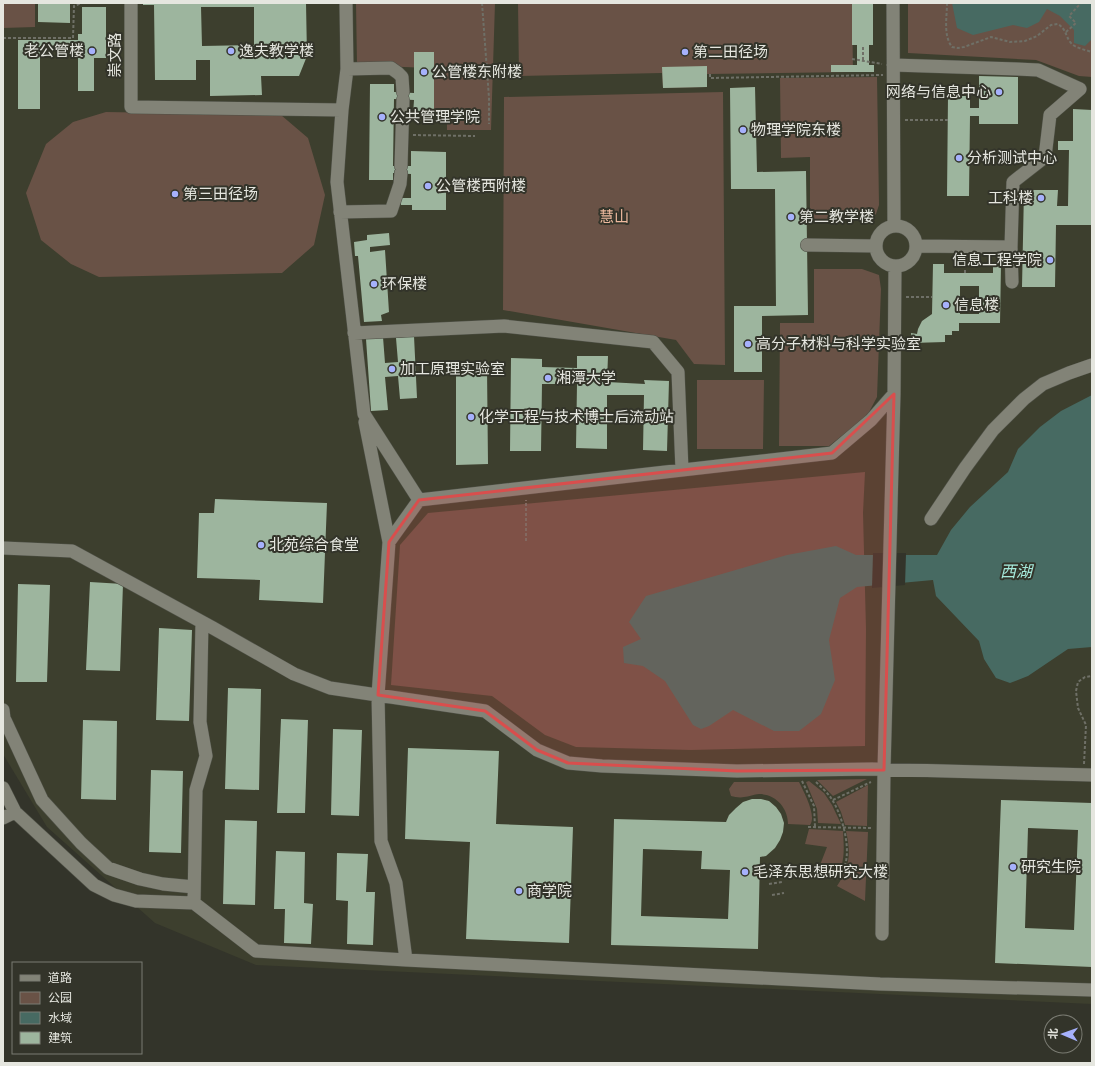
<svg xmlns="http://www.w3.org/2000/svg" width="1095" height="1066" font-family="'Alegreya Sans','Noto Sans SC',sans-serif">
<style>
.built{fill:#3d3f2e}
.green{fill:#695246}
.water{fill:#476a62}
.pier{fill:#33342a}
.building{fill:#9db59e;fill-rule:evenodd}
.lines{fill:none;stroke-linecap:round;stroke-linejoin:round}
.minor-casing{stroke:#4f5147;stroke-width:14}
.path{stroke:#6f7067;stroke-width:2;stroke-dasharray:3 2;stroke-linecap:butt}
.minor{stroke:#828377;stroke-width:13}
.marked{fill:#d94e4d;fill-opacity:0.2;stroke:#d94e4d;stroke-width:3;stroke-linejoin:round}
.poi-dot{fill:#a6b1fc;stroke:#33342a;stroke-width:1.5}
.labels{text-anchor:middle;stroke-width:4;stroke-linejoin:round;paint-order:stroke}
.poi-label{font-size:15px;fill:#e5e6df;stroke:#33342a;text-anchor:start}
.street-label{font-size:15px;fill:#e5e6df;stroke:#33342a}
.park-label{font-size:15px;fill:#edb99e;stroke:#33342a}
.water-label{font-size:16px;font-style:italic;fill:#a6eadb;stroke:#33342a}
</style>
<rect width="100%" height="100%" fill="#33342a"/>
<path class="built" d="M3,3H1092V1004L256,965L155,923L47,827L3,754Z"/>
<path class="green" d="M3,3H35V27L3,28Z
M356,3H495L491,130H447V115L427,114L428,68L357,65Z
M518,3H852L853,72L707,74V87L663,88L662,73L519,76Z
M908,3H1092V77L1079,76L1036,60L908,53Z
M877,77L879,205L876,214L870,220L810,221V157L781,158L780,78Z
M723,92L725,365L694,364L676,340L503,310L504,97Z
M106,112L281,115L308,138L325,195L314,245L282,273L99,277L71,264L41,240L26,193L46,144L73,122Z
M814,269H862L879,275L881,289L877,397L867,416L829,446H779L780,323H814Z
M697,380H764L763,449H697Z
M865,472L863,513L866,629L865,746L691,750L576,747L545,735L492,696L391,685L400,545L428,513Z
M867,779L833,796L817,780Z
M809,781L824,793L832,805L841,824L818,823L817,809L806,782Z
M734,782H799C804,792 817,816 810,825L788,824C788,808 776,794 759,794C754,794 749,797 744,797C740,798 735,797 731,796L729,789Z
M868,785L867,826L845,825L841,812L836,802Z
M809,829L843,831C844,847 845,859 839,873L820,865L827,847L805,844Z
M846,831L868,832L865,901L837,886C850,866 851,854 846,831Z"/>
<path class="water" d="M952,3H1092V39L1085,46L1074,43V30L1060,16L1047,9L1039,22L1027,28L1013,25L973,35L957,28Z
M1092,395V647L1068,649L1028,676L1010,683L996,678L984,659L979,641L936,596L933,580L857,587L840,598L829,640L835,680L821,714L799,731H774L733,710L709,726L701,729L693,725L665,681L643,666L624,663L623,647L641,639L629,622L646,596L787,555L836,546L856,555H937L951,530L970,507L1008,472L1018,449L1040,427L1061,411Z"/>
<path class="pier" d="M873,553H906L905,585L872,588Z"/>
<path class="building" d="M38,3H70V23L38,22Z
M143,3H306L307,56L299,76H261L262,95L210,96V60H196V80H155L154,5H143ZM201,7H254V45L202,46Z
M852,3H873V45H869V65H874V72H831V65H857V45H852Z
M82,7H106V58H94V91H78V45L40,46V109H18V40H78V34H82Z
M414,52H434V116L413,115L414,100L394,99L393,166H411V151L446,152V210H412V205H401V198H411V174L393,173V180H369L370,84H394V92L414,93Z
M707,66V87L663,88L662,67Z
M979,76L1018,77V124H979V116H970L969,196H947L948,96H970V108H979Z
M755,87L757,172L806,171L808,315L762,316V372H734V306H776L775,189H731L730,88Z
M1073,109L1092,110V225H1056L1055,287H1022L1024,190H1058L1057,206H1068L1069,150H1058V141H1073Z
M389,233L390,245L370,247V252L385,250L389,312L381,315L382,321L364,322L358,256H355L354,242L367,240V235Z
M933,264H944V273H993V264H1001L1000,323H959V331H952V335H945V342L912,343L911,333L917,334L918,329L922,321L932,314ZM960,286H979V314H960Z
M414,336L417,398L400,399L398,376L385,377L388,410L371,411L366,339L383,337L385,363L398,362L396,338Z
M577,356H608L607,382L645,384L644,380L669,381L667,451L643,450L644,395H607V449L576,448L577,384H542L541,451H510L511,358L542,359V367L577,368Z
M487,368L488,464L456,465V369Z
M215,499L327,503L323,603L259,600L260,580L197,578L199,513H214Z
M90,582L123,584L120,671L86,670Z
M18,584L50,585L47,682H16Z
M159,628L192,630L189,721L156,720Z
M228,688L261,689L259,790L225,789Z
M281,719L308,720L305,813H277Z
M83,720L117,721L116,800L81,799Z
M333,729L362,730L359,816L331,815Z
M408,748L499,751L496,824L573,827L569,943L466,939L470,842L405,839Z
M151,770L183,771L181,853L149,852Z
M752,799H761L769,801L776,807L781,814L784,823L783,832L780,840L775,848L766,856L760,857L758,949L611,945L614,819L726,822L729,815L736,808L743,802ZM643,849L702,851L701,869L730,870L728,919L641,916Z
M1001,800L1092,803V967L995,963ZM1028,828L1078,830L1074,930L1025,928Z
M225,820L257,821L255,905L223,904Z
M276,851L305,852L304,903L313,904L311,944L284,943L285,909H274Z
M337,853L368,854L366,892H375L373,945L347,944L348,901L336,900Z"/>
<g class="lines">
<defs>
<path id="minor" d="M131,3V107L342,110
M346,3L347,69L342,110L337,182L364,414L419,500L832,453L871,420L894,394L895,266
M893,3L894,226
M893,65L1017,69L1038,70L1080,89
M347,69L391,68L398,73L402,77L403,92
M401,166L403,100
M340,212L391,211L400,184L401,173
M876 246a20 20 0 1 1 40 0a20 20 0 1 1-40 0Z
M807,245L875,246
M916,246L1011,247
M1012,282L1011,247L1013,182L1045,157L1050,115L1080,89
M354,333L504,326L653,342L678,372L682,470
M365,422L389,542
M931,519L965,468L993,430L1024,399L1043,384L1069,373L1092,365
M3,548L72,551L213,628L294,674L330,688L485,711L537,750L568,763L602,766L737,771L872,769L1092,775
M3,710L4,718L42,800L81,843L108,868L140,879L163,884L194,887
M3,788L15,812L94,885L114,895L136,901L194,903L256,951L406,960L880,984L1092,990
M3,818L15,812
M194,903L196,790L206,756L200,722L202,622
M882,934L884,770L894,394
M406,960L396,883L381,841L378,695L389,542L419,500"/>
</defs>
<use href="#minor" class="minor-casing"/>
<path class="path" d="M482,3L489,98V124
M947,3C947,17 943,35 952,47L958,48L964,47L991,37L1010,42L1025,41L1037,36L1051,25L1058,24C1067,30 1065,36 1071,43C1075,48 1086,50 1092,52
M1066,32L1076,23L1069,16L1081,3
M3,38H73L74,6L82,3
M852,59L882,64
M863,60V45
M710,74V78L883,75
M905,120H948
M413,135L475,136
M965,273V258
M906,297H932
M526,541V500
M1084,764L1086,725L1078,708L1076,691L1078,682L1085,677L1092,676
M802,781L814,806L815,827
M816,782C821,787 827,792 831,798C842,814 851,847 845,865C844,869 842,873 840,876
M833,800L871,782
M808,827L871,828
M769,884L782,882
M772,895L784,893"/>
<use href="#minor" class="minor"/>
</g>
<path class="marked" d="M894,394L884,770L737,771L568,763L537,750L485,711L378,695L389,542L419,500L832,453Z"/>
<g class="poi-dot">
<circle cx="92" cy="51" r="4"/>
<circle cx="231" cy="51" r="4"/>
<circle cx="685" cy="52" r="4"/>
<circle cx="424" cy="72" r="4"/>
<circle cx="999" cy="92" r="4"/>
<circle cx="382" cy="117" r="4"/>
<circle cx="743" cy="130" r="4"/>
<circle cx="959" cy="158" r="4"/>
<circle cx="428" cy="186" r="4"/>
<circle cx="175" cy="194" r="4"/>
<circle cx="1041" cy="198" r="4"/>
<circle cx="791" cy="217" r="4"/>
<circle cx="1050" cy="260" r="4"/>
<circle cx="374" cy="284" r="4"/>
<circle cx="946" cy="305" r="4"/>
<circle cx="748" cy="344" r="4"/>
<circle cx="392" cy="369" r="4"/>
<circle cx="548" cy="378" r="4"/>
<circle cx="471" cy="417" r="4"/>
<circle cx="261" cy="545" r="4"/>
<circle cx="1013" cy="867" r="4"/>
<circle cx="745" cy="872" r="4"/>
<circle cx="519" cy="891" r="4"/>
</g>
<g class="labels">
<g class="poi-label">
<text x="84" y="56" text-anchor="end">老公管楼</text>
<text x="239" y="56">逸夫教学楼</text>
<text x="693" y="57">第二田径场</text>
<text x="432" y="77">公管楼东附楼</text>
<text x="991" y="97" text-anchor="end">网络与信息中心</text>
<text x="390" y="122">公共管理学院</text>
<text x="751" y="135">物理学院东楼</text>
<text x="967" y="163">分析测试中心</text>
<text x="436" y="191">公管楼西附楼</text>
<text x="183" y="199">第三田径场</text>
<text x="1033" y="203" text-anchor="end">工科楼</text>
<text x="799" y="222">第二教学楼</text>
<text x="1042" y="265" text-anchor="end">信息工程学院</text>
<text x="382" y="289">环保楼</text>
<text x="954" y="310">信息楼</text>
<text x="756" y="349">高分子材料与科学实验室</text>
<text x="400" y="374">加工原理实验室</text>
<text x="556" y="383">湘潭大学</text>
<text x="479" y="422">化学工程与技术博士后流动站</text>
<text x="269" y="550">北苑综合食堂</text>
<text x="1021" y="872">研究生院</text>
<text x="753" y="877">毛泽东思想研究大楼</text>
<text x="527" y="896">商学院</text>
</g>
<g class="street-label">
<text transform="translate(115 55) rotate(-90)" y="5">崇文路</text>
</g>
<g class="park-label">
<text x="614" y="222">慧山</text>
</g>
<g class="water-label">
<text x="1016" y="577">西湖</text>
</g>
</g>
<rect width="1095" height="1066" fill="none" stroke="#e5e6df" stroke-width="8"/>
<rect x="12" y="962" width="130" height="92" fill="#33342a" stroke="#7a7b72"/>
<rect x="20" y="975" width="20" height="6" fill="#828377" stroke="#7a7b72"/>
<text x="48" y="982" font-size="12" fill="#e5e6df">道路</text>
<rect x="20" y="992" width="20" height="12" fill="#695246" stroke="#7a7b72"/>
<text x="48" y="1002" font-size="12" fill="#e5e6df">公园</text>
<rect x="20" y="1012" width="20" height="12" fill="#476a62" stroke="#7a7b72"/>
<text x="48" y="1022" font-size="12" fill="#e5e6df">水域</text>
<rect x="20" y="1032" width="20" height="12" fill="#9db59e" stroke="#7a7b72"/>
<text x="48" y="1042" font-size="12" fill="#e5e6df">建筑</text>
<g transform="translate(1063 1034) rotate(272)"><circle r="19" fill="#33342a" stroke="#7a7b72"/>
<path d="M0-3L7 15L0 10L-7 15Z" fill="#a6b1fc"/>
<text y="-6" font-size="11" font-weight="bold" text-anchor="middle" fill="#e5e6df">北</text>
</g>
</svg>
